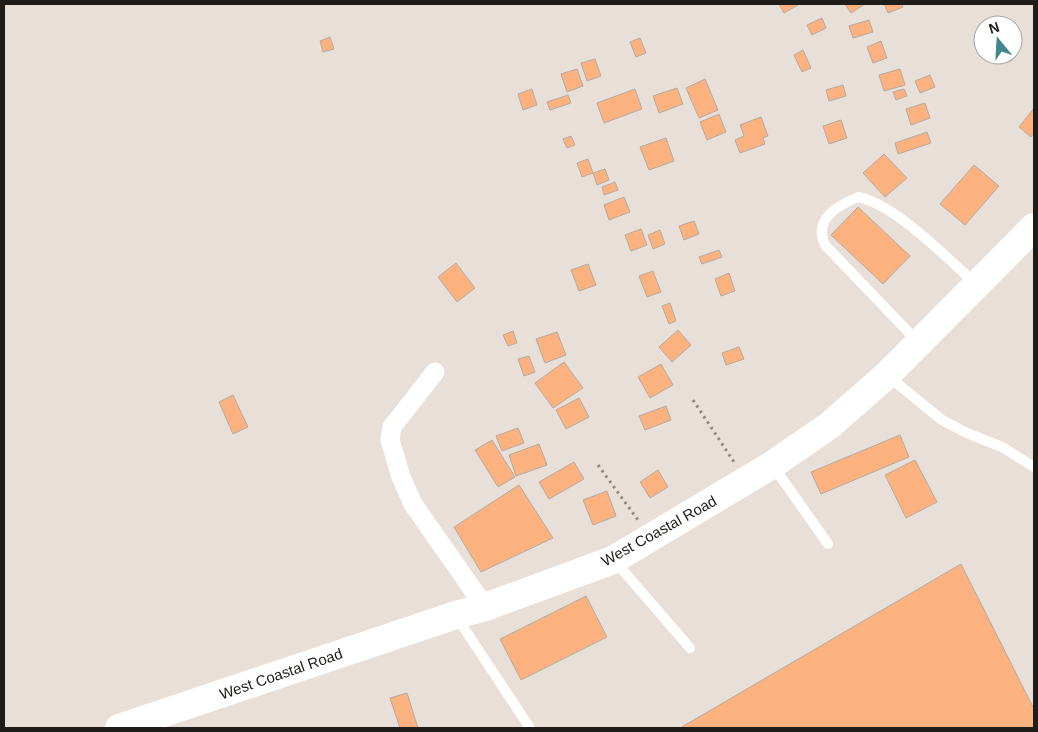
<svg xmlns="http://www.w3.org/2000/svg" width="1038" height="732" font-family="Arial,sans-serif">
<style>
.building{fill:#fbb27e;stroke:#b4aba5}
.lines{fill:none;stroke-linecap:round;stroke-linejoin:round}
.path{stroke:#918a85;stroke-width:3;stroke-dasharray:2.5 4;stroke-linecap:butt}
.lane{stroke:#fff;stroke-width:10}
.street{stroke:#fff;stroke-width:19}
.primary{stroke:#fff;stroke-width:28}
.labels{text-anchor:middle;stroke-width:4.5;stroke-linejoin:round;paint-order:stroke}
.street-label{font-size:15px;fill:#1f1c19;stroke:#fff}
</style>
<rect width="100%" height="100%" fill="#e9dfd9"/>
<path class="building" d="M779,4H797L798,5L784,13Z
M845,4H865L851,13Z
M884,4H902L903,7L888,13Z
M822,18L826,28L812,35L807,25Z
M869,20L873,32L853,38L849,26Z
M330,37L334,49L323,52L320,41Z
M640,38L646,53L636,57L630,42Z
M881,41L887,58L873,63L867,47Z
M803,50L811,68L802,72L794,55Z
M595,59L601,76L587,81L581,63Z
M577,69L583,86L567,92L561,74Z
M900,69L905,85L884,91L879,75Z
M930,75L935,87L920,93L915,81Z
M705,79L718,110L699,118L686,88Z
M843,85L846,96L829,101L826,90Z
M677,88L683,104L659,113L653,96Z
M532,89L537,105L523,110L518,94Z
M635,89L642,109L604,123L597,103Z
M904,89L907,96L896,100L893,92Z
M568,95L571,103L550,110L547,102Z
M925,103L930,118L911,125L906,109Z
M1034,108V133L1031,137L1019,127Z
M719,114L726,132L707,140L700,122Z
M761,117L768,136L763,138L765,144L740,153L735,140L744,136L740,125Z
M841,120L847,138L829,144L823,126Z
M927,132L931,143L898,154L895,143Z
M571,136L575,145L567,148L563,139Z
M666,138L674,161L649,170L640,147Z
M884,154L907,178L885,197L863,173Z
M588,159L593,173L582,177L577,163Z
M974,165L999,186L965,225L940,204Z
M605,169L609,180L597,185L593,173Z
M615,182L618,190L604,195L602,187Z
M624,197L630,212L609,220L604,205Z
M858,207L910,256L883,284L831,235Z
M694,221L699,234L684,240L679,226Z
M641,229L647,245L631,251L625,235Z
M660,230L665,244L653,249L648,235Z
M719,250L722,257L702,264L699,257Z
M456,263L475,288L457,302L438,277Z
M588,264L596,285L579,291L571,270Z
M653,271L661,292L647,297L639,276Z
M729,273L735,291L721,296L715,279Z
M670,303L676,321L669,324L662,306Z
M678,330L691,345L672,362L659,347Z
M513,331L517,343L508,346L503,335Z
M557,332L566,355L545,363L536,339Z
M739,347L744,359L726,365L722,353Z
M529,356L535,372L524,376L518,359Z
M564,362L583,388L553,408L535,383Z
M661,364L673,385L650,398L638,377Z
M233,395L248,427L233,434L219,402Z
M579,398L589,417L566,429L556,410Z
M666,406L671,420L645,430L639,416Z
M518,428L524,443L502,451L496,436Z
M900,435L909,457L821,494L811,472Z
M492,440L515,477L498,487L475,450Z
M539,444L547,465L516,476L509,455Z
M915,460L937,502L906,518L885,475Z
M574,462L584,479L549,499L539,482Z
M658,470L668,487L650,498L640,482Z
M519,485L553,538L481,572L454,527Z
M607,491L616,516L593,525L583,500Z
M961,564L1034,709V728H680Z
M586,596L607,637L521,680L500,639Z
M407,693L418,728H400L390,698Z"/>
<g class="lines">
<path class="path" d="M693,400L734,462
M598,465L638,520"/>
<path class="lane" d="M919,343L825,245C813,219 837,206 858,197C895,204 948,259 977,285
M888,376L942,420L967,433L1002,447L1034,467
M773,466L828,544
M614,560L690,648
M456,616L530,728"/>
<path class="street" d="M435,372L392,427L390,440L401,477L413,504L485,607"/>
<path class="primary" d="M119,728L456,615L485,607L613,560L772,465L830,425L887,375L1034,227"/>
</g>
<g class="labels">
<g class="street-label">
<text transform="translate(659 531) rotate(-29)" y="5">West Coastal Road</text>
<text transform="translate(281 674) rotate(-19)" y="5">West Coastal Road</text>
</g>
</g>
<rect width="1038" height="732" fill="none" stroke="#1f1c19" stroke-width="10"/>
<g transform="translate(998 40) rotate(342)"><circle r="24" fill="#ffffff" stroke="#a5a4a3"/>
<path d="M0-4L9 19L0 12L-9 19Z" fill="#3f868e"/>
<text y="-8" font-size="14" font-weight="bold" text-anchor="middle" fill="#1f1c19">N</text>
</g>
</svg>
